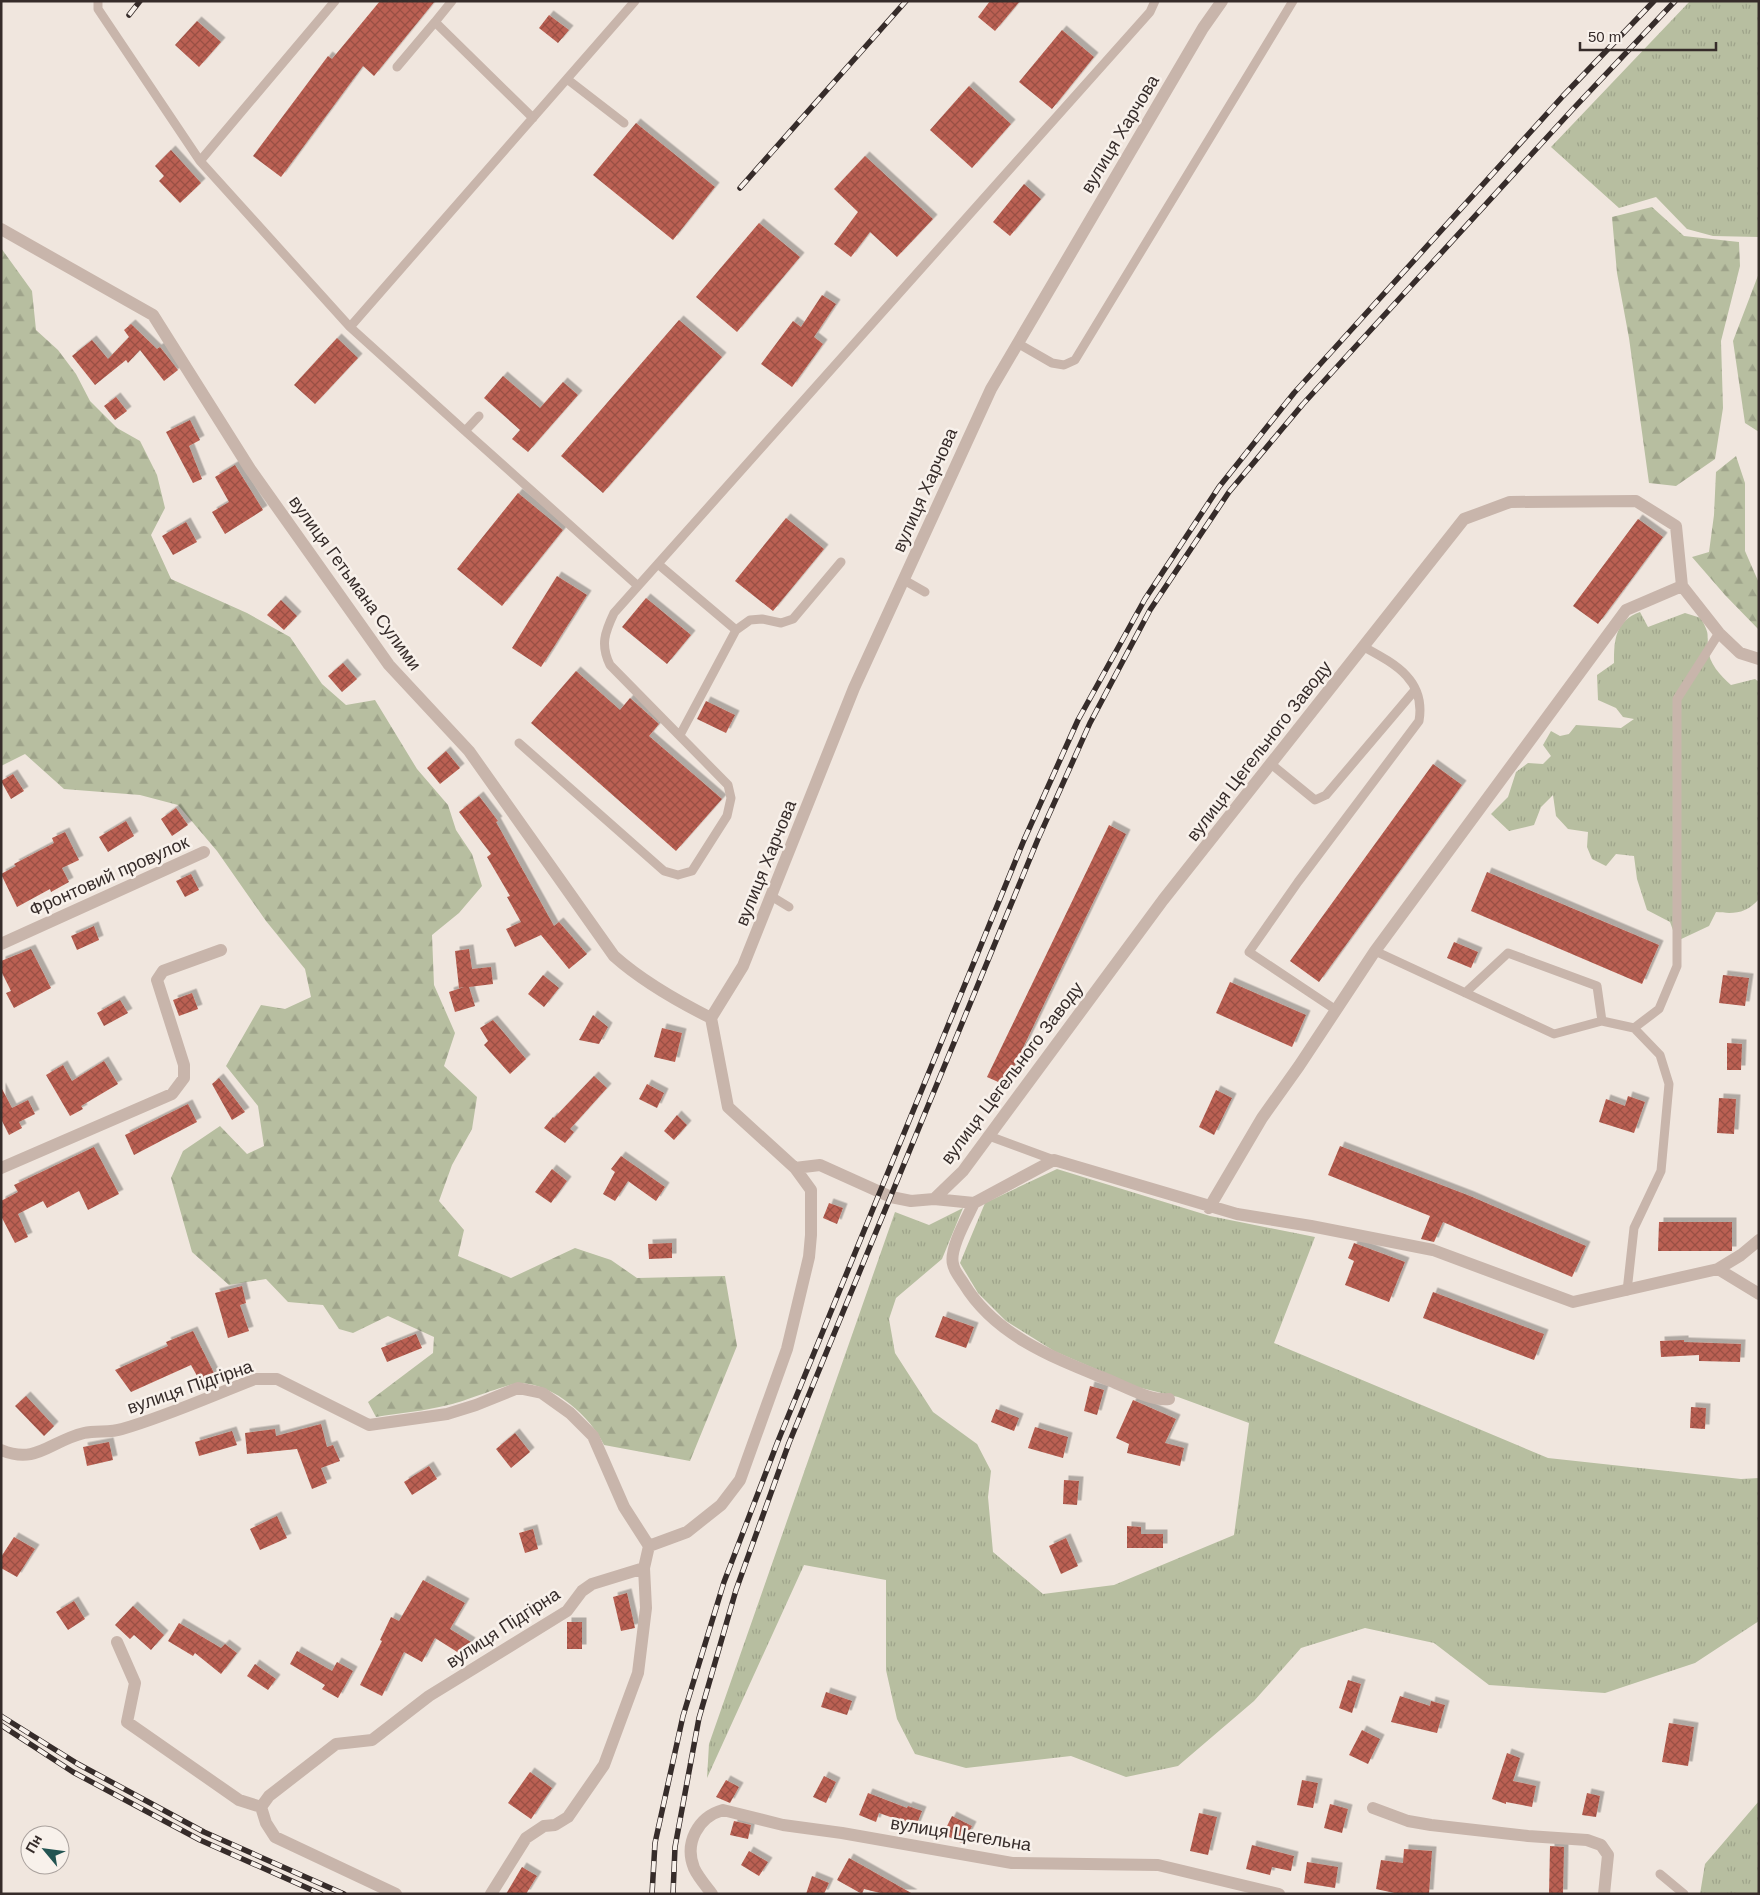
<svg xmlns="http://www.w3.org/2000/svg" width="1760" height="1895" font-family="Arial,sans-serif">
<style>
.grass{fill:url(#grass-tufts)}
.forest{fill:url(#forest-firs)}
.building{fill:url(#building-cross-hatch);filter:url(#shadow)}
.lines{fill:none;stroke-linecap:round;stroke-linejoin:round}
.lane{stroke:#c8b5ab;stroke-width:9}
.street{stroke:#c8b5ab;stroke-width:12}
.rail-casing{stroke:#362c2a;stroke-width:5.5}
.rail{stroke:#f8f1eb;stroke-width:4;stroke-dasharray:11;stroke-linecap:butt}
.labels{text-anchor:middle;stroke-width:5;stroke-linejoin:round;paint-order:stroke}
.street-label{font-size:18px;fill:#362c2a;stroke:#f8f1eb}
</style>
<defs>
<pattern id="grass-tufts" width="24" height="20" patternUnits="userSpaceOnUse" patternTransform="scale(1.25)"><rect width="24" height="20" fill="#b7bea0"/><path d="M3 7l-1-3M5 7V3M7 7l1-3M15 17l-1-3M17 17v-4M19 17l1-3" fill="none" stroke="#9ea38a"/></pattern>
<pattern id="forest-firs" width="22" height="20" patternUnits="userSpaceOnUse" patternTransform="scale(1.25)"><rect width="22" height="20" fill="#b7bea0"/><path d="M5 1l3.5 6h-7zM16 11l3.5 6h-7z" fill="#9ea38a"/></pattern>
<pattern id="building-cross-hatch" width="8" height="8" patternUnits="userSpaceOnUse" patternTransform="scale(1.25)"><rect width="8" height="8" fill="#bb6152"/><path d="M0 0l8 8M0 8l8-8" fill="none" stroke="#995044"/></pattern>
<filter id="shadow"><feDropShadow dx="4.5" dy="-4.5" stdDeviation="0" flood-color="#0004"/></filter>
</defs>
<rect width="100%" height="100%" fill="#f0e6de"/>
<path class="grass" d="M1690,1H1759V237L1713,236L1687,229L1656,197L1619,208L1551,147Z
M1640,612L1648,627L1685,613L1701,618C1710,636 1707,631 1708,648C1709,664 1720,675 1731,685L1755,679L1759,682V899C1746,914 1734,914 1716,912L1709,926L1677,941L1670,922L1647,910L1637,879L1634,856L1616,854L1606,866L1592,859L1587,847L1588,832L1568,829L1556,816L1553,795L1541,807L1534,825L1509,831L1491,814L1508,797L1516,772L1528,763L1543,764L1551,756L1543,745L1551,731L1560,736L1569,734L1576,725L1621,728L1634,719L1623,717L1616,708L1598,700L1597,675L1614,663C1614,640 1615,621 1640,612Z
M1057,1169L1210,1216L1315,1237L1274,1343L1548,1458L1741,1479L1759,1478V1621L1695,1663L1605,1693L1489,1685L1434,1643L1365,1628L1301,1648L1254,1701L1178,1766L1126,1777L1071,1756L966,1768L915,1754L897,1719L886,1670V1580L804,1565L707,1778L709,1744L895,1212L929,1225L963,1208L942,1259L896,1298L889,1319L895,1353L933,1412L977,1444L991,1471L988,1497L993,1552L1043,1594L1114,1585L1234,1535L1249,1423L1178,1397L1137,1387L1054,1351L1006,1321L978,1293L960,1263L985,1203Z
M1759,1801V1894H1700L1705,1864Z"/>
<path class="forest" d="M1652,207L1684,236L1739,242L1740,266L1721,341L1723,408L1715,459L1676,486L1649,483L1629,338L1617,273L1612,217Z
M1,248L32,291L36,330L58,350L76,374L90,401L117,428L140,441L157,475L165,508L151,535L171,579L247,613L290,637L322,684L346,705L375,700L417,769L448,805L456,830L472,854L482,886L459,913L432,935L434,985L455,1033L444,1066L477,1097L472,1129L452,1165L439,1201L464,1230L458,1256L511,1278L575,1248L611,1260L637,1278L725,1276L737,1346L690,1461L604,1445C590,1416 555,1385 521,1383C511,1382 463,1402 448,1405C425,1411 400,1413 376,1417L368,1402L433,1353L434,1337L388,1316L353,1333L339,1329L323,1305L288,1302L266,1279L229,1285L192,1252L171,1178L183,1151L220,1126L247,1154L264,1146L258,1106L226,1066L261,1005L285,1009L311,997L305,969L266,921L217,851L178,805L140,795L64,789L25,754L1,766Z
M1759,273V432L1745,423L1733,341Z
M1736,456L1745,483V551L1759,583V630L1725,595L1692,557L1709,552L1714,515L1716,472Z"/>
<path class="building" d="M380,1H435L374,76L363,66L281,177L253,156L328,56L332,59Z
M990,1H1020L995,31L978,17Z
M549,15L569,30L558,43L539,28Z
M197,21L221,42L199,67L175,45Z
M1062,30L1094,57L1052,109L1019,82Z
M969,86L1011,124L972,168L930,130Z
M636,123L715,187L673,240L593,175Z
M171,150L201,183L180,203L159,181L164,176L155,166Z
M865,156L933,219L897,257L870,232L851,257L834,244L858,212L834,189Z
M1024,184L1041,199L1010,236L993,222Z
M759,223L800,257L737,332L696,297Z
M822,295L836,304L814,337L823,344L792,387L761,364L793,321L801,327Z
M679,320L722,357L603,493L561,456Z
M131,324L157,349L160,347L178,370L164,381L140,350L128,363L126,360L95,385L72,356L92,340L108,359L129,337L124,330Z
M337,338L358,358L315,404L294,385Z
M503,376L540,408L563,382L578,395L528,452L512,439L520,430L484,398Z
M116,397L127,411L115,420L104,406Z
M190,420L200,440L189,446L202,479L193,483L166,432Z
M235,465L263,510L225,534L212,512L229,502L215,477Z
M518,493L563,530L502,606L457,569Z
M786,518L824,549L773,611L735,581Z
M1638,519L1663,537L1598,624L1573,606Z
M186,522L197,542L173,555L162,536Z
M557,576L587,595L541,667L512,648Z
M646,598L691,635L667,664L622,627Z
M281,600L297,616L284,630L267,615Z
M343,663L357,679L342,692L328,676Z
M576,671L620,710L630,698L659,724L649,736L722,799L676,851L531,723Z
M706,701L735,715L726,733L697,719Z
M446,751L460,768L440,784L427,768Z
M1433,764L1462,785L1319,982L1290,961Z
M13,774L24,791L11,799L1,781Z
M479,796L498,821L496,822L554,926L559,922L587,954L569,969L541,935L515,947L506,929L521,922L507,897L510,896L487,857L491,854L459,812Z
M176,808L188,825L172,836L161,819Z
M126,821L134,836L108,852L99,837Z
M1109,825L1126,834L1005,1085L987,1077Z
M65,832L79,860L62,868L69,882L51,892L50,889L17,907L1,874L16,866L14,864L54,843L52,838Z
M1487,872L1659,945L1642,984L1471,911Z
M191,874L199,890L185,897L176,881Z
M94,926L99,940L77,950L71,936Z
M1454,942L1478,952L1471,968L1447,958Z
M31,949L51,988L14,1008L6,993L11,991L1,971V961Z
M469,949L472,969L491,967L493,984L469,987L475,1006L455,1012L449,992L464,987L459,988L455,951Z
M543,975L559,988L544,1007L528,994Z
M1723,975L1749,978L1745,1006L1719,1003Z
M1230,982L1306,1015L1292,1047L1216,1013Z
M192,993L198,1009L179,1016L173,1000Z
M120,1000L128,1013L104,1026L97,1013Z
M593,1015L608,1027L599,1044L579,1040Z
M493,1020L526,1059L510,1074L484,1045L488,1041L480,1028Z
M662,1028L682,1033L675,1062L654,1057Z
M1727,1043L1742,1044L1741,1070H1727Z
M104,1061L118,1084L81,1106L83,1109L70,1116L46,1075L63,1065L72,1081Z
M594,1076L607,1088L570,1129L574,1132L565,1143L544,1128L553,1117L554,1118Z
M219,1078L245,1112L232,1120L212,1084Z
M647,1084L664,1093L657,1108L639,1099Z
M1,1087L12,1108L28,1100L35,1114L19,1122L22,1128L9,1135L1,1119Z
M1216,1090L1232,1098L1214,1135L1199,1127Z
M1628,1096L1645,1102L1634,1133L1599,1122L1606,1099L1625,1106Z
M1719,1098L1736,1099L1734,1134L1717,1133Z
M188,1104L197,1122L134,1155L125,1135Z
M677,1115L687,1125L674,1140L664,1131Z
M1340,1146L1470,1196L1586,1246L1572,1277L1443,1222L1434,1242L1421,1239L1430,1216L1328,1175Z
M94,1147L119,1194L88,1210L79,1191L47,1208L43,1201L18,1214L28,1237L15,1243L1,1216V1201L18,1192L14,1185Z
M621,1156L665,1187L656,1201L628,1181L615,1201L603,1194L615,1172L611,1169Z
M552,1169L567,1181L551,1203L535,1192Z
M829,1203L843,1208L837,1224L823,1218Z
M1659,1222H1732V1251H1658Z
M672,1243V1258L649,1259L648,1244Z
M1354,1243L1405,1262L1389,1302L1345,1285L1354,1261L1348,1258Z
M242,1286L246,1303L240,1305L249,1331L228,1338L215,1293Z
M1433,1292L1544,1334L1534,1360L1423,1318Z
M943,1316L974,1327L966,1348L935,1337Z
M193,1331L215,1375L201,1383L191,1365L131,1392L115,1370L168,1346L166,1342Z
M416,1334L422,1348L387,1362L381,1348Z
M1684,1340V1342L1741,1344L1740,1362L1699,1361V1355L1661,1357L1660,1341Z
M1090,1386L1104,1390L1097,1415L1084,1411Z
M26,1396L54,1426L44,1436L15,1406Z
M1133,1400L1176,1419L1165,1443L1184,1448L1180,1466L1127,1453L1129,1444L1116,1438Z
M1691,1407L1706,1408L1705,1429L1690,1428Z
M996,1409L1019,1418L1014,1431L991,1422Z
M321,1424L327,1447L333,1445L340,1461L321,1468L327,1483L312,1489L297,1449L247,1454L245,1433L275,1429L276,1436Z
M1035,1427L1068,1437L1063,1458L1028,1448Z
M232,1431L237,1445L199,1456L195,1442Z
M515,1433L530,1452L511,1468L496,1449Z
M109,1442L113,1460L87,1466L83,1447Z
M429,1466L437,1479L412,1495L404,1482Z
M1064,1480L1079,1481L1077,1505L1063,1504Z
M277,1516L287,1538L260,1550L250,1529Z
M1127,1526L1141,1527V1534H1163V1548H1127Z
M533,1529L538,1549L525,1553L519,1533Z
M14,1537L35,1549L17,1577L1,1568V1557Z
M1066,1538L1078,1566L1061,1574L1049,1546Z
M423,1580L465,1603L450,1629L471,1642L462,1655L435,1638L422,1662L404,1652L382,1696L360,1685L382,1641L380,1640L391,1617L399,1621Z
M627,1593L635,1628L621,1631L613,1597Z
M74,1601L85,1619L68,1630L56,1612Z
M133,1606L164,1635L151,1650L134,1635L130,1639L115,1625Z
M567,1622H582V1649H567Z
M179,1623L221,1648L225,1644L237,1653L221,1674L195,1653L193,1656L168,1641Z
M297,1651L332,1671L337,1662L353,1671L338,1698L322,1689L325,1685L290,1664Z
M255,1664L276,1679L268,1690L247,1676Z
M1348,1680L1361,1684L1352,1713L1339,1708Z
M826,1692L852,1701L847,1715L821,1707Z
M1400,1696L1430,1706L1431,1701L1445,1705L1437,1733L1391,1722Z
M1669,1723L1694,1727L1688,1766L1662,1762Z
M1362,1730L1380,1739L1368,1764L1349,1755Z
M1507,1753L1520,1758L1513,1781L1536,1786L1532,1807L1506,1802V1804L1492,1799Z
M530,1772L552,1788L531,1819L508,1803Z
M824,1776L836,1782L826,1803L813,1797Z
M726,1780L739,1787L730,1803L716,1797Z
M1302,1780L1318,1783L1313,1808L1297,1805Z
M868,1793L907,1808L908,1806L922,1811L916,1826L879,1813L876,1822L859,1815Z
M1587,1793L1600,1796L1596,1817L1582,1815Z
M1330,1804L1348,1809L1342,1833L1324,1828Z
M1199,1813L1217,1817L1208,1855L1190,1851Z
M952,1816L972,1826L963,1844L943,1834Z
M734,1821L751,1825L748,1839L730,1835Z
M1252,1845L1294,1856L1291,1871L1272,1867L1270,1875L1246,1869Z
M1550,1846L1564,1847L1563,1894H1549Z
M1404,1849L1432,1851L1429,1894H1399L1376,1889L1381,1860L1403,1863Z
M749,1851L768,1862L759,1876L741,1865Z
M849,1858L913,1894H884L864,1889L862,1894L837,1880Z
M1307,1862L1338,1867L1335,1888L1304,1883Z
M522,1867L537,1876L526,1894H506Z
M812,1876L829,1883L824,1894H806Z"/>
<g class="lines">
<path class="lane" d="M98,1V9L200,161
M335,1L200,161L350,327
M452,1L435,22L533,118
M397,67L435,22
M567,79L624,123
M1017,343L1052,363L1064,365L1075,360L1293,1
M479,416L465,431L350,327L635,1
M465,431L638,586
M658,564L736,630
M904,580L925,592
M680,735L736,630L750,620L762,619L781,623L793,619L841,562
M519,743L664,871L678,875L692,871L727,816L731,798L728,785L610,665C600,645 605,632 614,613L1150,12L1155,1
M1271,764L1315,800L1326,795L1415,690
M771,896L789,907
M1375,951L1554,1034L1602,1021L1634,1028L1659,1009L1677,966V699L1719,633
M1465,993L1508,953L1597,986L1602,1021
M1336,1010L1249,952L1298,882L1419,721C1426,680 1395,664 1364,647
M989,1136L1054,1160
M1627,1291L1634,1228L1661,1171L1669,1084L1660,1055L1634,1028
M1660,1874L1684,1894"/>
<path class="street" d="M1,229L153,315L250,469L389,665L469,751L614,956C642,981 677,1001 711,1018
M1,944L204,852
M711,1018L743,966L854,688L991,389L1203,28L1222,1
M1,1168L172,1094L184,1078V1065L157,980L163,971L221,950
M795,1168L820,1165L891,1197L911,1201L934,1199L963,1171L1163,900L1464,519L1510,502L1636,501L1676,526L1682,586L1719,633L1740,653L1759,659
M934,1199L974,1203C967,1218 949,1249 953,1264C954,1271 961,1279 964,1284C996,1337 1057,1359 1111,1381C1128,1388 1151,1401 1169,1399
M974,1203L1054,1160L1237,1214L1311,1226L1433,1250L1573,1302L1718,1269L1741,1255L1759,1240
M1209,1208L1262,1118L1299,1066L1375,951L1626,610L1682,586
M1718,1269L1759,1294
M1,1450C37,1465 50,1441 84,1433C96,1430 110,1433 122,1429C167,1416 211,1396 255,1379H277L369,1425L447,1414L476,1405L518,1388L542,1393L570,1413L593,1436L624,1507L649,1546L644,1568L592,1584L582,1591L567,1611L429,1696L372,1740L336,1744L269,1796L261,1807L239,1800L127,1722L135,1683L117,1642
M649,1546L687,1532L721,1505L740,1480L787,1349L809,1257L811,1235V1190L795,1168L728,1107L711,1018
M261,1807L266,1823L275,1837L396,1894
M1373,1808L1408,1821L1431,1825L1528,1836L1587,1840L1601,1845L1608,1855L1604,1894
M491,1894L526,1838L544,1826L555,1825L568,1817L604,1765L638,1673L646,1608L644,1568
M712,1894C706,1886 698,1877 694,1868C684,1843 698,1817 723,1810L783,1825L842,1833L1012,1863L1158,1865L1279,1894"/>
<defs>
<path id="rail" d="M129,15L140,1
M740,188L906,1
M1,1716L78,1764L204,1832L344,1894
M1,1725L73,1772L200,1840L321,1894
M652,1894L655,1843L683,1716L724,1582L778,1441L1024,840L1078,720L1145,599L1219,487L1294,393L1563,96L1654,1
M673,1894L675,1847L699,1718L736,1590L789,1443L1038,839L1090,723L1150,610L1229,492L1303,404L1573,109L1675,1"/>
</defs>
<use href="#rail" class="rail-casing"/>
<use href="#rail" class="rail"/>
</g>
<g class="labels">
<g class="street-label">
<text transform="translate(1120 134) rotate(-59)" y="6">вулиця Харчова</text>
<text transform="translate(925 490) rotate(-66)" y="6">вулиця Харчова</text>
<text transform="translate(355 583) rotate(54)" y="6">вулиця Гетьмана Сулими</text>
<text transform="translate(1259 751) rotate(-52)" y="6">вулиця Цегельного Заводу</text>
<text transform="translate(766 863) rotate(-68)" y="6">вулиця Харчова</text>
<text transform="translate(109 876) rotate(-24)" y="6">Фронтовий провулок</text>
<text transform="translate(1012 1073) rotate(-53)" y="6">вулиця Цегельного Заводу</text>
<text transform="translate(190 1387) rotate(-19)" y="6">вулиця Підгірна</text>
<text transform="translate(503 1628) rotate(-33)" y="6">вулиця Підгірна</text>
<text transform="translate(961 1834) rotate(9)" y="6">вулиця Цегельна</text>
</g>
</g>
<rect width="1760" height="1895" fill="none" stroke="#362c2a" stroke-width="5"/>
<g transform="translate(45 1850) rotate(299)"><circle r="24" fill="#f8f1eb" stroke="#aaa29e"/>
<path d="M0-4L9 19L0 12L-9 19Z" fill="#235452"/>
<text y="-8" font-size="14" font-weight="bold" text-anchor="middle" fill="#362c2a">Пн</text>
</g>
<path d="M1580 42v8h136v-8" fill="none" stroke="#362c2a" stroke-width="2.5"/>
<text x="1588" y="42" font-size="15" fill="#362c2a" stroke="#f8f1eb" stroke-width="4" paint-order="stroke">50 m</text>
</svg>
